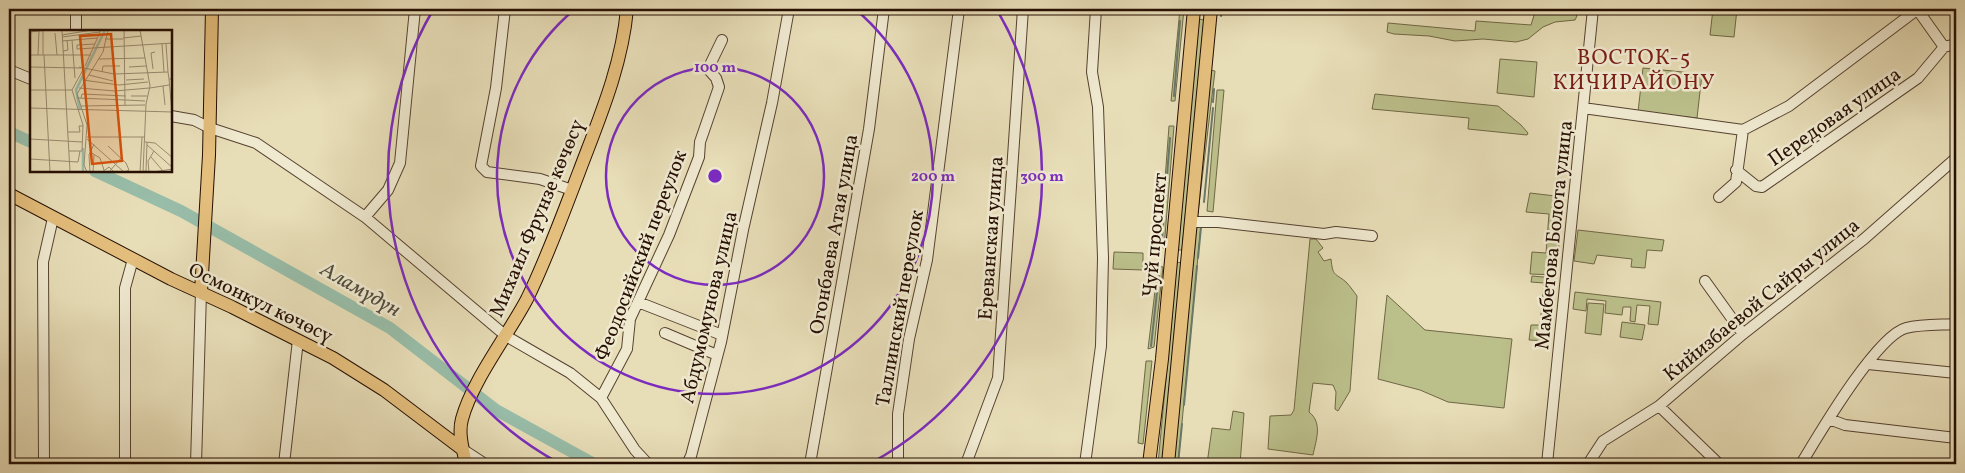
<svg xmlns="http://www.w3.org/2000/svg" width="1965" height="473" font-family="Vollkorn,serif">
<style>
.green{fill:#bbbf8a;stroke:#706746}
.lines{fill:none;stroke-linecap:round;stroke-linejoin:round}
.stream{stroke:#6a7767;stroke-width:2}
.river{stroke:#98bda9;stroke-width:12}
.minor-casing{stroke:#564230;stroke-width:12}
.major-casing{stroke:#260f03;stroke-width:14}
.minor{stroke:#efe9d0;stroke-width:10}
.major{stroke:#e4be7c;stroke-width:12}
.ring{fill:none;stroke:#7b2cbf;stroke-width:2.5}
.labels{text-anchor:middle;stroke-width:5;stroke-linejoin:round;paint-order:stroke}
.street-label{font-size:20px;fill:#260f03;stroke:#efe9d0}
.water-label{font-size:21px;font-style:italic;fill:#4e4c3d;stroke:#efe9d0}
.quarter-label{font-size:22px;letter-spacing:1px;fill:#7a1f14;stroke:#efe9d0}
.inset-river{fill:none;stroke:#98bda9;stroke-width:2.5}
.inset-road{fill:none;stroke:#9a8b6f;stroke-width:1}
.view{fill:#d5520b;fill-opacity:0.15;stroke:#d5520b;stroke-width:2.5}
.inset-edge{fill:none;stroke:#260f03;stroke-width:2.5}
.centre{fill:#7b2cbf;stroke:#efe9d0;stroke-width:2.5}
.ring-label{font-size:15px;text-anchor:middle;font-weight:bold;fill:#7b2cbf;stroke:#efe9d0;stroke-width:5;stroke-linejoin:round;paint-order:stroke}
</style>
<rect width="100%" height="100%" fill="#e7ddb7"/>
<filter id="stains"><feTurbulence type="fractalNoise" baseFrequency=".004" numOctaves="4"/><feColorMatrix values="0 0 0 0 .2 0 0 0 0 .09 0 0 0 0 .02 0 0 0 .5 -.17"/></filter>
<radialGradient id="worn" r=".72"><stop offset=".6" stop-color="#630" stop-opacity="0"/><stop offset="1" stop-color="#630" stop-opacity=".3"/></radialGradient>
<path class="green" d="M1180,9H1184L1175,101H1171Z
M1536,9H1569L1577,16L1575,20L1555,22L1543,27L1528,39L1516,42L1483,39L1455,41L1429,36L1394,34L1387,32L1388,23L1475,31L1476,21L1531,25Z
M1713,9H1737L1734,37L1710,35Z
M1199,19L1204,20L1182,250H1177Z
M1500,59L1537,62L1534,97L1497,93Z
M1643,68L1702,74L1697,118L1638,112Z
M1210,70L1215,71L1198,213H1195Z
M1217,90H1224L1213,212L1207,211Z
M1375,94L1498,106L1521,125L1528,133L1527,135L1468,129L1469,118L1372,109Z
M1169,126H1174L1164,248L1160,247Z
M1530,193L1564,197L1556,275L1530,274L1532,252L1546,253L1549,214L1526,212Z
M1195,225H1201L1178,464H1173Z
M1578,230L1664,240L1662,251L1647,250L1645,268L1631,267L1632,259L1597,255L1594,264L1574,261Z
M1310,239H1316L1323,248L1318,252L1324,261L1331,259C1333,277 1334,272 1346,282C1350,286 1354,292 1357,296L1350,391L1338,411L1335,409L1336,392L1333,385L1313,383L1309,412C1323,423 1316,440 1313,455L1268,449L1270,416L1291,415L1294,410Z
M1114,252L1143,253V270L1113,269Z
M1177,262L1182,263L1163,464H1158Z
M1158,266L1163,267L1154,347L1148,349Z
M1532,276L1555,278L1550,341L1529,340L1531,325H1540L1544,283L1531,282Z
M1575,292L1661,302L1658,325L1648,324L1650,306L1637,305L1635,322L1630,321L1631,307H1623L1622,315L1605,313L1606,301L1587,299L1586,311L1573,309Z
M1387,295L1425,330L1512,339L1504,408L1448,402L1420,390L1378,379Z
M1588,303L1604,304L1601,335L1585,333Z
M1622,322L1645,325L1642,340L1620,337Z
M1146,361H1152L1143,444L1138,443Z
M1233,411L1244,413L1240,464H1207L1212,428L1230,430Z"/>
<g class="lines">
<path class="stream" d="M1221,16L1222,9
M1174,96L1180,21
M1213,102L1214,89
M1204,202L1213,108
M1162,238L1170,138
M1198,258L1201,227
M1151,346L1159,274
M1184,405L1197,266
M1178,464L1182,424"/>
<path class="river" d="M9,132L31,142
M95,171L181,211L390,328L496,410L594,464"/>
<defs>
<path id="minor" d="M505,9L496,88L481,166L487,172L540,179L572,190
M1917,9L1944,47
M76,31V9
M1944,47L1956,44
M9,70L31,79
M1583,108L1743,130
M171,116L194,120L210,128L256,143L365,217L506,336L570,373L601,398L635,450L648,464
M1736,170L1756,186L1762,187L1918,78L1944,47
M1719,197L1736,182L1743,130L1789,106L1918,9
M365,217L388,190L400,163L415,9
M1192,222H1218L1324,234L1336,232L1372,236
M1705,281L1743,334
M638,302L722,335
M665,333L717,355
M1868,364L1956,373
M601,398L627,349L630,319L669,235L699,157L700,142L719,87L716,78L708,69L722,40
M1659,406L1719,464
M1829,419L1845,425L1956,438
M462,449L485,464
M44,464L43,262L53,218
M125,464V288L133,259
M196,464L201,292
M284,464L298,340
M687,464L691,456L721,342L743,230L772,103L789,9
M810,464L869,129L884,9
M898,464V414L909,339L927,260L959,9
M966,464L998,378L1023,9
M1085,464L1101,346L1103,258L1098,107L1092,72L1096,9
M1547,464L1593,9
M1588,464L1603,441L1659,406L1743,334L1864,239L1956,158
M1801,464C1818,436 1876,336 1906,328C1922,324 1940,325 1956,324"/>
<path id="major" d="M9,194L171,279L232,307L333,358L384,390L462,449
M201,292L209,155L212,9
M466,464C463,450 458,433 462,419C472,381 508,335 527,299C547,258 563,214 579,172C599,119 622,66 627,9
M1149,464L1162,359L1194,9
M1168,464L1211,9"/>
</defs>
<use href="#minor" class="minor-casing"/>
<use href="#major" class="major-casing"/>
<use href="#minor" class="minor"/>
<use href="#major" class="major"/>
</g>
<g class="ring">
<circle cx="715" cy="176" r="109"/>
<path d="M855 9A218 218 0 1 1 575 9"/>
<path d="M559 463A327 327 0 0 1 433 10M997 10A327 327 0 0 1 871 463"/>
</g>
<g class="labels">
<g class="street-label">
<text transform="translate(1834 116) rotate(-35)" y="7">Передовая улица</text>
<text transform="translate(536 218) rotate(-67)" y="7">Михаил Фрунзе көчөсү</text>
<text transform="translate(833 234) rotate(-80)" y="7">Огонбаева Атая улица</text>
<text transform="translate(1154 235) rotate(-85)" y="7">Чуй проспект</text>
<text transform="translate(1553 235) rotate(-84)" y="7">Мамбетова Болота улица</text>
<text transform="translate(990 238) rotate(-86)" y="7">Ереванская улица</text>
<text transform="translate(640 255) rotate(-69)" y="7">Феодосийский переулок</text>
<text transform="translate(1761 299) rotate(-39)" y="7">Кийизбаевой Сайры улица</text>
<text transform="translate(261 302) rotate(26)" y="7">Осмонкул көчөсү</text>
<text transform="translate(708 307) rotate(-77)" y="7">Абдумомунова улица</text>
<text transform="translate(899 308) rotate(-80)" y="7">Таллинский переулок</text>
</g>
<g class="water-label">
<text transform="translate(361 289) rotate(30)" y="7">Аламүдүн</text>
</g>
<g class="quarter-label">
<text x="1634" y="64">ВОСТОК-5<tspan x="1634" dy="25">КИЧИРАЙОНУ</tspan></text>
</g>
</g>
<g transform="translate(30 30)">
<rect width="142" height="142" fill="#e7ddb7"/>
<path class="inset-river" d="M50,80L46,60L75,0M53,142V118"/>
<path class="inset-road" d="M32,0L40,142M94,0L95,75M110,0L120,56L116,74L113,142M0,2L17,0M25,3L27,25M32,5L62,0M32,7L70,2M93,8L111,6M75,9H93M42,10L45,48M32,11L67,8M132,14L134,42M136,14L138,42M63,18L143,13M47,19V15L65,14M47,19L63,18M33,21L38,20L37,10M0,25H61M8,25L9,1M13,25V1M14,25L20,142M0,26V102M69,29L115,28M55,36L71,0M0,37L51,38M49,37L84,44L138,42L139,49H143M99,37L116,36M123,39L121,23L125,22M72,42L73,36H90M59,45L83,51M139,49L142,82M53,50L89,55L118,52M96,50L114,49M133,56L135,75M49,58L85,61L119,58M120,58L139,55M0,60H42M101,66H117M47,68L96,70M51,68L52,64L96,66M96,70L115,71M51,76L115,75M0,78L143,82M38,102H50L49,96H53M57,107H114M0,109L52,112M57,109L94,142M115,112L125,113L143,128M117,115L143,138M78,116L96,133L99,140L95,142M39,121H52L53,95L42,60L54,38M60,122L70,128L74,140M121,127L133,141M0,129L48,132L50,121M57,142L54,135L57,95L47,64L73,22L78,0M60,142L59,125L64,114M63,142L64,125M72,142L79,137L84,142M79,142L91,128M110,142L112,107M111,142L116,141L117,112M119,142L118,131L124,121M123,142L143,139"/>
<path class="view" d="M81,4L92,131L62,134L50,6Z"/>
<rect width="142" height="142" class="inset-edge"/>
</g>
<circle cx="715" cy="176" r="8" class="centre"/>
<g class="ring-label">
<text x="715" y="72">100 m</text>
<text x="933" y="181">200 m</text>
<text x="1042" y="181">300 m</text>
</g>
<rect width="1965" height="473" fill="none" stroke="#e7ddb7" stroke-width="30"/>
<rect x="10" y="10" width="1945" height="453" fill="none" stroke="#260f03" stroke-width="2.5"/>
<rect x="15" y="15" width="1935" height="443" fill="none" stroke="#260f03"/>
<rect width="100%" height="100%" filter="url(#stains)"/>
<rect width="100%" height="100%" fill="url(#worn)"/>
</svg>
